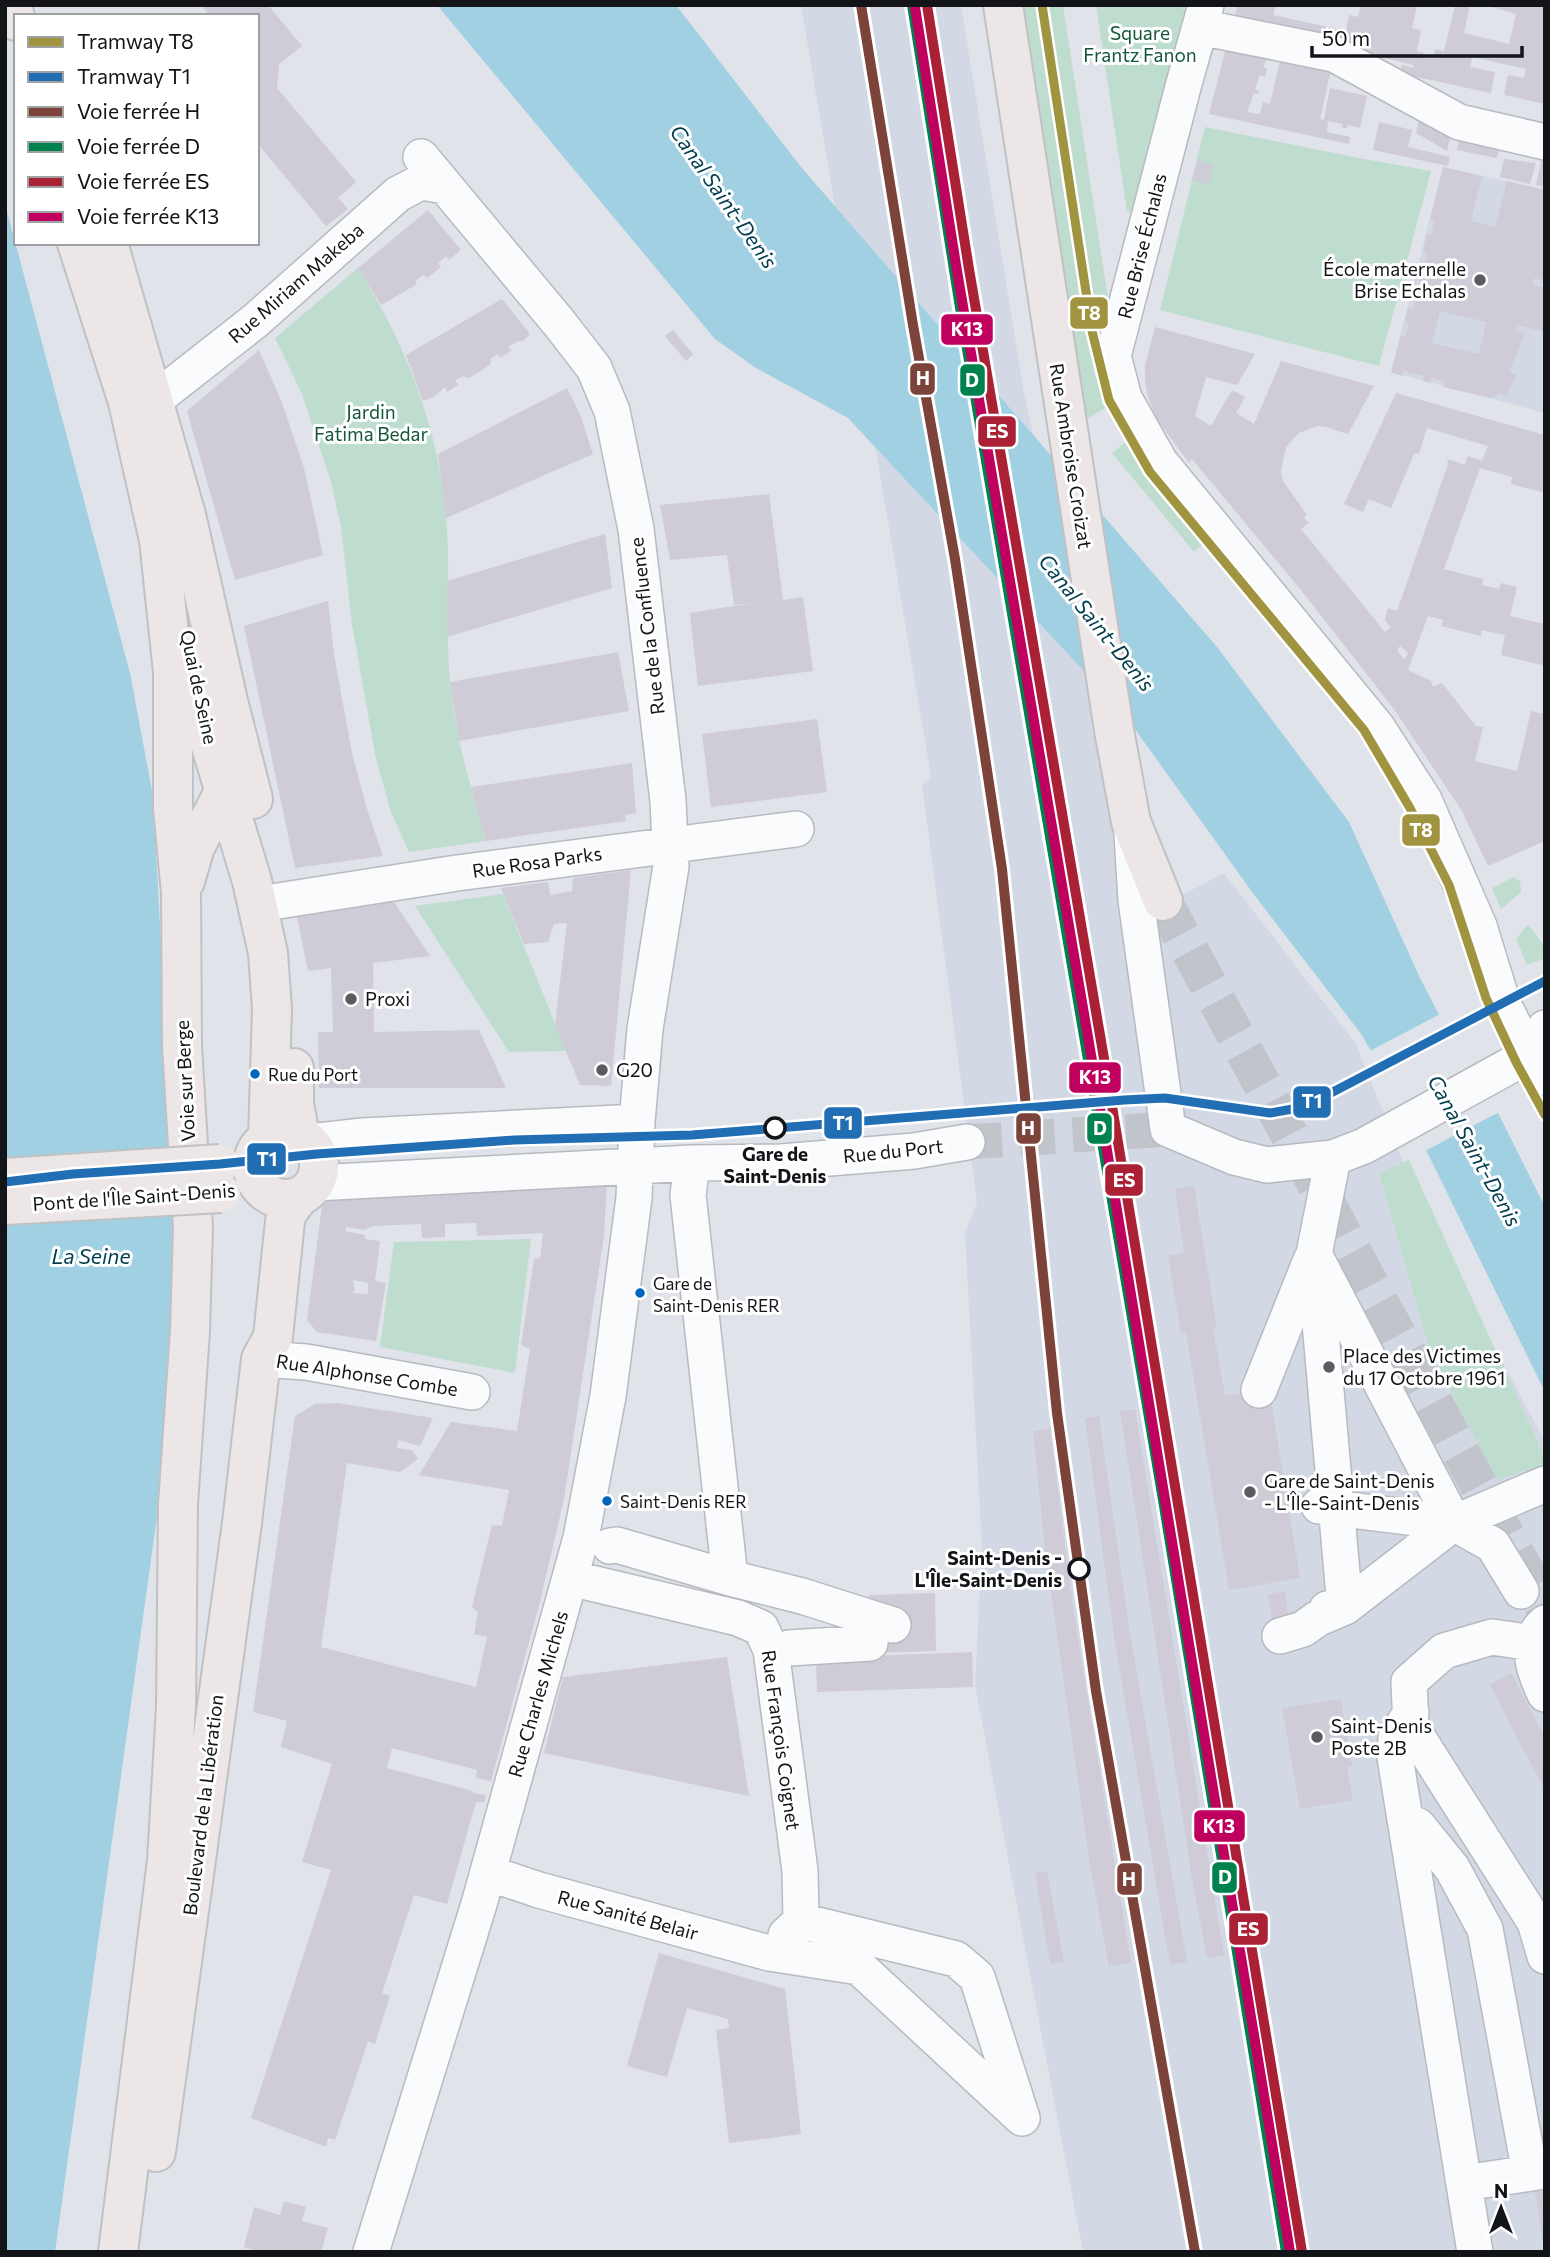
<svg xmlns="http://www.w3.org/2000/svg" width="1550" height="2257" font-family="Commissioner,sans-serif">
<style>
.built{fill:#d2d9e5}
.green{fill:#beddcf}
.water{fill:#a1d0e2}
.pier{fill:#e0e3e9}
.building{fill:#cfcbd7;fill-rule:evenodd}
.lines{fill:none;stroke-linecap:round;stroke-linejoin:round}
.minor-tunnel{stroke:#c1c4ca;stroke-width:35;stroke-dasharray:35 18;stroke-linecap:butt}
.major-tunnel{stroke:#c1c4ca;stroke-width:38;stroke-dasharray:38 19;stroke-linecap:butt}
.minor-casing{stroke:#b8babf;stroke-width:38}
.major-casing{stroke:#c0c1c4;stroke-width:42}
.minor{stroke:#fafbfc;stroke-width:35}
.major{stroke:#ece6e6;stroke-width:38}
.major-bridge-casing{stroke:#c0c1c4;stroke-width:42;stroke-linecap:butt}
.major-bridge{stroke:#ece6e6;stroke-width:38}
.rail-1-casing{stroke:#fff;stroke-width:16}
.rail-2-casing{stroke:#fff;stroke-width:16}
.rail-3-casing{stroke:#fff;stroke-width:16}
.rail-4-casing{stroke:#fff;stroke-width:16}
.rail-1{stroke:#7b4339;stroke-width:10}
.rail-2{stroke:#00824e;stroke-width:10}
.rail-3{stroke:#aa2135;stroke-width:10}
.rail-4{stroke:#bf005f;stroke-width:10}
.tram-1-casing{stroke:#fff;stroke-width:14}
.tram-2-casing{stroke:#fff;stroke-width:14}
.tram-1{stroke:#a19440;stroke-width:9}
.tram-2{stroke:#216eb4;stroke-width:9}
.poi-dot{fill:#5a5c61;stroke:#fff;stroke-width:2.5}
.bus-dot{fill:#0065bd;stroke:#fff;stroke-width:2.5}
.stop-dot{fill:#fff;stroke:#121418;stroke-width:3.5}
.labels{text-anchor:middle;stroke-width:6;stroke-linejoin:round;paint-order:stroke}
.bus-label{font-size:17px;fill:#121418;stroke:#fff;text-anchor:start}
.park-label{font-size:19px;fill:#135639;stroke:#fff}
.street-label{font-size:19px;fill:#121418;stroke:#fff}
.poi-label{font-size:19px;fill:#121418;stroke:#fff;text-anchor:start}
.stop-label{font-size:19px;font-weight:bold;fill:#121418;stroke:#fff}
.water-label{font-size:21px;font-style:italic;fill:#003e4e;stroke:#fff}
.line-badge{stroke:#fff;stroke-width:2.5}
.badge-label{font-size:19px;text-anchor:middle;font-weight:bold;fill:#fff}
</style>
<rect width="100%" height="100%" fill="#e0e3e9"/>
<path class="built" d="M801,5H961L1024,393L1092,701L1131,922L1224,873L1356,1044L1424,1214L1545,1442V2252H1083L975,1685L982,1548L965,1233L977,1202L922,785L931,777Z
M1443,167L1545,190V413L1391,372Z"/>
<path class="green" d="M1023,5H1063L1112,325L1118,400L1086,420Z
M1096,5H1188L1134,214L1127,211Z
M1205,127L1359,158L1431,171L1379,366L1160,310Z
M358,268C407,347 437,423 446,516C451,570 445,626 450,681C455,736 471,788 486,841L409,852L391,812L376,759L352,624L341,527L331,482L302,394L275,338Z
M1134,436L1217,543L1208,552L1202,545L1194,552L1112,453Z
M1514,877L1520,881L1521,892L1501,909L1492,888Z
M503,894L566,1051L509,1052L415,906Z
M1528,924L1545,947V958L1527,965L1516,939Z
M1409,1160L1545,1459V1464L1497,1480L1430,1351L1379,1173Z
M531,1239L515,1373L380,1347L394,1242Z"/>
<path class="water" d="M437,5H676L801,167L1217,647L1349,822L1421,980L1437,1011L1496,1109L1545,1207V1392L1426,1150L1362,1035L1255,896L1124,714L848,418L756,368L715,339Z
M5,204L130,673L153,796L176,1217L169,1430L55,2252H5Z"/>
<path class="pier" d="M1442,1013L1501,1111L1423,1152L1368,1052Z"/>
<path class="building" d="M201,5H268L302,46L279,64L277,88L356,182L338,198L348,209L326,226L257,143V16H210Z
M1238,5H1276L1273,15L1346,31L1349,15L1358,17L1361,5H1417L1412,28L1421,30L1417,51L1424,53L1423,56L1433,59L1435,49L1444,51L1455,5H1470L1464,33L1509,44L1516,14L1485,5H1545V104L1504,95L1508,75L1524,78L1526,69L1472,57L1470,67L1495,72L1491,93L1412,76L1410,87L1398,81L1402,65L1414,68V65L1233,22Z
M1226,48L1267,57L1263,67L1267,69L1265,77L1260,75L1255,89L1259,91L1258,94L1254,93L1247,112L1260,114L1263,102L1270,104L1283,48L1331,69L1320,119L1324,120L1330,88L1367,96L1360,128L1348,125L1347,128H1342L1343,124L1328,121L1327,132L1350,137L1349,144L1209,114Z
M1421,112L1452,130L1447,151L1416,133Z
M1379,122L1412,130L1408,147L1450,157L1448,166L1373,150Z
M1461,130L1502,140L1497,158L1457,150Z
M1544,150H1545V187L1536,185Z
M1504,159L1536,163L1530,184L1500,177Z
M1197,161L1213,165L1208,184L1192,180Z
M1443,167L1482,176L1471,221L1495,227L1507,181L1545,190V281L1534,278L1533,285L1545,288V332L1518,325L1516,331L1525,333L1509,372L1516,375L1507,396L1500,393L1492,398L1443,387L1445,381L1431,378L1430,383L1423,381L1424,376L1404,371L1402,376L1391,372L1401,335L1406,336L1409,322L1405,321L1408,308L1413,309L1427,253L1423,251L1427,234L1431,235L1434,221L1430,220ZM1440,311L1486,322L1479,354L1432,343Z
M428,210L461,250L449,260L446,256L438,263L441,267L427,278L424,275L415,281L417,284L381,305L358,268Z
M502,299L530,334L523,341H518L508,347L511,351L500,358L498,354L491,358L490,365L469,378L463,376L455,380L458,385L447,392L445,387L434,397L423,401L406,355Z
M1155,327L1255,354L1237,385L1206,377L1195,416L1211,426L1232,390L1245,397L1236,413L1254,424L1281,361L1374,386L1348,434L1326,427L1317,426L1299,433L1286,447L1281,471L1283,481L1307,515L1304,518L1309,523L1301,529L1385,632L1391,628L1385,620L1388,608L1397,611L1448,464L1447,460H1451L1465,465L1468,456L1482,461L1488,446L1427,428L1419,453L1414,454L1391,508L1369,499L1363,512L1344,504L1396,393L1545,435V493L1511,484L1512,477L1480,468L1444,569L1483,579L1482,585L1499,589L1501,583L1517,587L1510,616L1545,624V666L1501,655L1505,635L1482,630L1481,636L1441,626L1443,620L1428,616L1408,670L1431,681L1433,687L1442,683L1476,726L1483,727L1475,761L1517,771L1531,711L1545,714V841L1488,866L1462,811L1394,709L1301,590L1192,459L1189,463L1156,418L1148,397L1145,381V365ZM1400,646L1408,653L1404,660L1397,650Z
M673,330L693,354L686,361L665,336Z
M259,350L282,403L304,468L323,555L235,580L187,411Z
M567,388L580,414L593,454L446,518L438,454Z
M769,494L783,600L803,597L813,671L698,686L690,613L759,602L734,605L727,555L670,560L660,505Z
M605,534L612,588L447,637V581Z
M328,601L334,654L352,753L366,806L383,856L295,868L244,626Z
M618,652L629,711L459,741L450,682Z
M817,719L827,792L711,807L702,734Z
M632,763L636,813L625,815L626,821L486,841L471,787Z
M631,870L611,1086L580,1085L555,1025L567,923L554,924L548,942L524,944L501,888L548,882L550,895L572,891L573,878Z
M394,902L430,956L373,963L374,1032L479,1030L506,1088H319L318,1032H333L331,968L308,971L297,917Z
M607,1182L604,1236L564,1499L539,1606L491,1781L476,1778L477,1770L392,1748L387,1768L473,1791V1793L486,1795L484,1802H476L447,1904L414,1895L382,1993L390,1996L375,2044L368,2041L335,2140L328,2138L326,2147L251,2118L331,1870L302,1862L332,1764L281,1747L287,1721L253,1712L295,1416L315,1404L337,1403L433,1418L420,1446L398,1440L397,1448L412,1450L418,1459L400,1472L347,1463L321,1647L476,1687L487,1637L474,1634L478,1612L472,1607L492,1525L502,1526L509,1490L419,1475L451,1422L517,1431L530,1349L521,1345L534,1259L540,1258L543,1233L477,1236L476,1223L445,1224V1237L422,1238L421,1224L373,1226L364,1230L346,1227L345,1231L365,1235V1239L380,1241L375,1281L386,1283L376,1341L317,1332L307,1320L322,1206L335,1195ZM353,1280L368,1283V1294L352,1293L355,1290Z
M1194,1186L1217,1328H1213L1225,1396L1269,1388L1300,1578L1229,1590L1186,1333H1181L1168,1256L1184,1253L1175,1189Z
M1135,1409L1224,1955L1207,1958L1192,1879L1120,1411Z
M1099,1416L1130,1633L1187,1962L1170,1965L1114,1637L1085,1418Z
M1050,1428L1073,1607L1131,1963L1109,1967L1090,1865L1045,1550L1033,1431Z
M1285,1591L1291,1639L1275,1641L1268,1594Z
M935,1593L936,1651L871,1653L869,1595Z
M972,1652L973,1687L817,1692L816,1658Z
M727,1657L749,1796L544,1753L563,1677Z
M1511,1673L1545,1738V1791L1490,1685Z
M1341,1699L1352,1766L1347,1767L1353,1800L1300,1809L1282,1708Z
M1047,1871L1064,1962L1050,1964L1035,1873Z
M659,1953L785,1989L801,2134L729,2143L716,2030L729,2028L728,2019L687,2008L667,2077L627,2066Z
M1545,2183V2243H1543L1534,2185Z
M284,2201L306,2207L302,2221L328,2228L321,2252H259L244,2247L254,2207L280,2215Z"/>
<g class="lines">
<path class="minor-tunnel" d="M967,1142L1168,1129"/>
<path class="major-tunnel" d="M1163,901L1545,1608"/>
<defs>
<path id="minor" d="M1206,5L1183,87L1113,356L1124,398L1160,462L1377,727L1424,800L1479,926L1503,1004L1540,1077L1545,1076
M1200,27L1334,54L1459,122L1545,142
M153,401L255,321L398,194L421,182L445,186
M1132,835L1136,900L1168,1129L1234,1157L1267,1165L1333,1158L1364,1146L1529,1055L1545,1028
M278,901L457,873L796,829
M309,1142L363,1136L637,1122
M1333,1158L1314,1254L1454,1523
M692,1163L688,1195L730,1578
M315,1183L692,1163L781,1162L914,1151L967,1142
M261,1359L306,1362L472,1392
M1259,1390L1311,1260
M1319,1506L1454,1523L1493,1545L1521,1591
M610,1546L617,1545L730,1578L802,1596L893,1625
M570,1578L738,1618L761,1628L771,1650L800,1871L801,1921L786,1935
M1327,1609L1345,1607L1454,1523L1545,1484
M1545,1623C1523,1642 1534,1671 1545,1694
M1280,1636L1303,1629L1317,1619L1345,1607L1314,1254
M1533,1643L1492,1637L1444,1651L1409,1682L1411,1727L1535,1922L1545,1956
M789,1648L870,1643
M1411,1712L1396,1737L1395,1757L1475,2252
M1405,1820L1418,1826L1452,1868L1485,1929L1530,2173
M488,1873L539,1890L769,1953L859,1967L1022,2118L977,1977L956,1959L801,1921
M1464,2183L1545,2171
M371,2252L479,1904L581,1538L608,1396L634,1198L637,1122L645,1029L671,866L668,801L636,529L612,411L594,368L560,324L421,157"/>
<path id="major" d="M12,5L16,21
M1003,5L1114,730L1131,822L1163,901
M77,243L128,402L159,540L167,565
M108,243L186,515L228,701L253,799
M191,646L210,743L252,881L268,953L272,1009L268,1138
M185,881L195,847L224,792L227,775
M294,1068V1104L300,1136
M253 1166a33 33 0 1 1 66 0a33 33 0 1 1-66 0Z
M156,2152L242,1523L261,1359L273,1337L285,1221L287,1213L298,1198
M118,2252L167,1861L176,1707L178,1504L190,1331L193,1227L182,1046L181,893L173,808V672L159,540"/>
</defs>
<use href="#minor" class="minor-casing"/>
<use href="#major" class="major-casing"/>
<use href="#minor" class="minor"/>
<use href="#major" class="major"/>
<defs>
<path id="major-bridge" d="M5,1178L220,1164
M5,1205L221,1193"/>
</defs>
<use href="#major-bridge" class="major-bridge-casing"/>
<use href="#major-bridge" class="major-bridge"/>
<defs>
<path id="rail-1" d="M861,5L913,325L955,559L1002,869L1057,1413L1096,1691L1195,2252"/>
<path id="rail-2" d="M912,5L961,314L1163,1500L1286,2252"/>
<path id="rail-3" d="M927,5L969,269L1108,1082L1302,2252"/>
<path id="rail-4" d="M915,7L957,271L1096,1084L1290,2252"/>
</defs>
<use href="#rail-1" class="rail-1-casing"/>
<use href="#rail-2" class="rail-2-casing"/>
<use href="#rail-3" class="rail-3-casing"/>
<use href="#rail-4" class="rail-4-casing"/>
<use href="#rail-1" class="rail-1"/>
<use href="#rail-2" class="rail-2"/>
<use href="#rail-3" class="rail-3"/>
<use href="#rail-4" class="rail-4"/>
<defs>
<path id="tram-1" d="M1042,5L1092,331L1109,400L1150,472L1364,730L1410,808L1449,885L1486,998L1516,1062L1545,1115"/>
<path id="tram-2" d="M5,1182L73,1174L220,1164L317,1154L514,1140L692,1135L1124,1100L1165,1098L1270,1113L1298,1108L1329,1094L1545,981"/>
</defs>
<use href="#tram-1" class="tram-1-casing"/>
<use href="#tram-2" class="tram-2-casing"/>
<use href="#tram-1" class="tram-1"/>
<use href="#tram-2" class="tram-2"/>
</g>
<g class="poi-dot">
<circle cx="1480" cy="280" r="7"/>
<circle cx="351" cy="999" r="7"/>
<circle cx="602" cy="1070" r="7"/>
<circle cx="1329" cy="1367" r="7"/>
<circle cx="1250" cy="1492" r="7"/>
<circle cx="1317" cy="1737" r="7"/>
</g>
<g class="bus-dot">
<circle cx="255" cy="1074" r="6"/>
<circle cx="640" cy="1293" r="6"/>
<circle cx="607" cy="1501" r="6"/>
</g>
<g class="stop-dot">
<circle cx="775" cy="1128" r="10"/>
<circle cx="1079" cy="1569" r="10"/>
</g>
<g class="labels">
<g class="bus-label">
<text x="268" y="1081">Rue du Port</text>
<text x="653" y="1290">Gare de<tspan x="653" dy="22">Saint-Denis RER</tspan></text>
<text x="620" y="1508">Saint-Denis RER</text>
</g>
<g class="park-label">
<text x="1140" y="40">Square<tspan x="1140" dy="22">Frantz Fanon</tspan></text>
<text x="371" y="419">Jardin<tspan x="371" dy="22">Fatima Bedar</tspan></text>
</g>
<g class="street-label">
<text transform="translate(1142 246) rotate(-76)" y="7">Rue Brise Échalas</text>
<text transform="translate(296 283) rotate(-41)" y="7">Rue Miriam Makeba</text>
<text transform="translate(1071 456) rotate(81)" y="7">Rue Ambroise Croizat</text>
<text transform="translate(647 626) rotate(-97)" y="7">Rue de la Confluence</text>
<text transform="translate(199 687) rotate(78)" y="7">Quai de Seine</text>
<text transform="translate(537 862) rotate(-8)" y="7">Rue Rosa Parks</text>
<text transform="translate(185 1081) rotate(-93)" y="7">Voie sur Berge</text>
<text transform="translate(893 1151) rotate(-6)" y="7">Rue du Port</text>
<text transform="translate(134 1197) rotate(-4)" y="7">Pont de l'Île Saint-Denis</text>
<text transform="translate(367 1375) rotate(9)" y="7">Rue Alphonse Combe</text>
<text transform="translate(538 1694) rotate(-74)" y="7">Rue Charles Michels</text>
<text transform="translate(781 1740) rotate(82)" y="7">Rue François Coignet</text>
<text transform="translate(203 1805) rotate(-83)" y="7">Boulevard de la Libération</text>
<text transform="translate(628 1915) rotate(15)" y="7">Rue Sanité Belair</text>
</g>
<g class="poi-label">
<text x="1466" y="276" text-anchor="end">École maternelle<tspan x="1466" dy="22">Brise Echalas</tspan></text>
<text x="365" y="1006">Proxi</text>
<text x="616" y="1077">G20</text>
<text x="1343" y="1363">Place des Victimes<tspan x="1343" dy="22">du 17 Octobre 1961</tspan></text>
<text x="1264" y="1488">Gare de Saint-Denis<tspan x="1264" dy="22">- L'Île-Saint-Denis</tspan></text>
<text x="1331" y="1733">Saint-Denis<tspan x="1331" dy="22">Poste 2B</tspan></text>
</g>
<g class="stop-label">
<text x="775" y="1161">Gare de<tspan x="775" dy="22">Saint-Denis</tspan></text>
<text x="1062" y="1565" text-anchor="end">Saint-Denis -<tspan x="1062" dy="22">L'Île-Saint-Denis</tspan></text>
</g>
<g class="water-label">
<text transform="translate(723 197) rotate(55)" y="7">Canal Saint-Denis</text>
<text transform="translate(1096 623) rotate(51)" y="7">Canal Saint-Denis</text>
<text transform="translate(1474 1151) rotate(61)" y="7">Canal Saint-Denis</text>
<text x="91" y="1264">La Seine</text>
</g>
</g>
<g class="line-badge">
<rect x="1069" y="296" width="40" height="34" rx="7" fill="#a19440"/>
<rect x="940" y="313" width="54" height="33" rx="7" fill="#bf005f"/>
<rect x="909" y="362" width="27" height="34" rx="7" fill="#7b4339"/>
<rect x="959" y="363" width="27" height="34" rx="7" fill="#00824e"/>
<rect x="977" y="415" width="40" height="33" rx="7" fill="#aa2135"/>
<rect x="1401" y="813" width="40" height="34" rx="7" fill="#a19440"/>
<rect x="1068" y="1061" width="54" height="33" rx="7" fill="#bf005f"/>
<rect x="1292" y="1085" width="40" height="34" rx="7" fill="#216eb4"/>
<rect x="823" y="1106" width="40" height="34" rx="7" fill="#216eb4"/>
<rect x="1086" y="1112" width="27" height="33" rx="7" fill="#00824e"/>
<rect x="1015" y="1112" width="27" height="33" rx="7" fill="#7b4339"/>
<rect x="246" y="1142" width="41" height="34" rx="7" fill="#216eb4"/>
<rect x="1104" y="1163" width="40" height="34" rx="7" fill="#aa2135"/>
<rect x="1193" y="1809" width="53" height="34" rx="7" fill="#bf005f"/>
<rect x="1211" y="1861" width="27" height="33" rx="7" fill="#00824e"/>
<rect x="1116" y="1862" width="27" height="34" rx="7" fill="#7b4339"/>
<rect x="1228" y="1912" width="41" height="34" rx="7" fill="#aa2135"/>
</g>
<g class="badge-label">
<text x="1089" y="320">T8</text>
<text x="967" y="336">K13</text>
<text x="923" y="385">H</text>
<text x="972" y="387">D</text>
<text x="997" y="438">ES</text>
<text x="1421" y="837">T8</text>
<text x="1095" y="1084">K13</text>
<text x="1312" y="1108">T1</text>
<text x="843" y="1130">T1</text>
<text x="1100" y="1135">D</text>
<text x="1028" y="1135">H</text>
<text x="267" y="1166">T1</text>
<text x="1124" y="1187">ES</text>
<text x="1219" y="1833">K13</text>
<text x="1225" y="1884">D</text>
<text x="1129" y="1886">H</text>
<text x="1248" y="1936">ES</text>
</g>
<rect width="1550" height="2257" fill="none" stroke="#121418" stroke-width="14"/>
<rect x="14" y="14" width="245" height="231" fill="#ffffff" stroke="#a0a1a3" stroke-width="2"/>
<rect x="28" y="37" width="35" height="10" fill="#a19440" stroke="#a0a1a3" stroke-width="2"/>
<text x="77" y="49" font-size="21" fill="#121418">Tramway T8</text>
<rect x="28" y="72" width="35" height="10" fill="#216eb4" stroke="#a0a1a3" stroke-width="2"/>
<text x="77" y="84" font-size="21" fill="#121418">Tramway T1</text>
<rect x="28" y="107" width="35" height="10" fill="#7b4339" stroke="#a0a1a3" stroke-width="2"/>
<text x="77" y="119" font-size="21" fill="#121418">Voie ferrée H</text>
<rect x="28" y="142" width="35" height="10" fill="#00824e" stroke="#a0a1a3" stroke-width="2"/>
<text x="77" y="154" font-size="21" fill="#121418">Voie ferrée D</text>
<rect x="28" y="177" width="35" height="10" fill="#aa2135" stroke="#a0a1a3" stroke-width="2"/>
<text x="77" y="189" font-size="21" fill="#121418">Voie ferrée ES</text>
<rect x="28" y="212" width="35" height="10" fill="#bf005f" stroke="#a0a1a3" stroke-width="2"/>
<text x="77" y="224" font-size="21" fill="#121418">Voie ferrée K13</text>
<g transform="translate(1501 2208)" stroke="#ffffff" stroke-width="5" paint-order="stroke">
<path d="M0-5L12 26L0 18L-12 26Z" fill="#121418"/>
<text y="-10" font-size="19" font-weight="bold" text-anchor="middle" fill="#121418">N</text>
</g>
<path d="M1312 46v10h210v-10" fill="none" stroke="#121418" stroke-width="3.5"/>
<text x="1322" y="46" font-size="21" fill="#121418" stroke="#ffffff" stroke-width="5" paint-order="stroke">50 m</text>
</svg>
